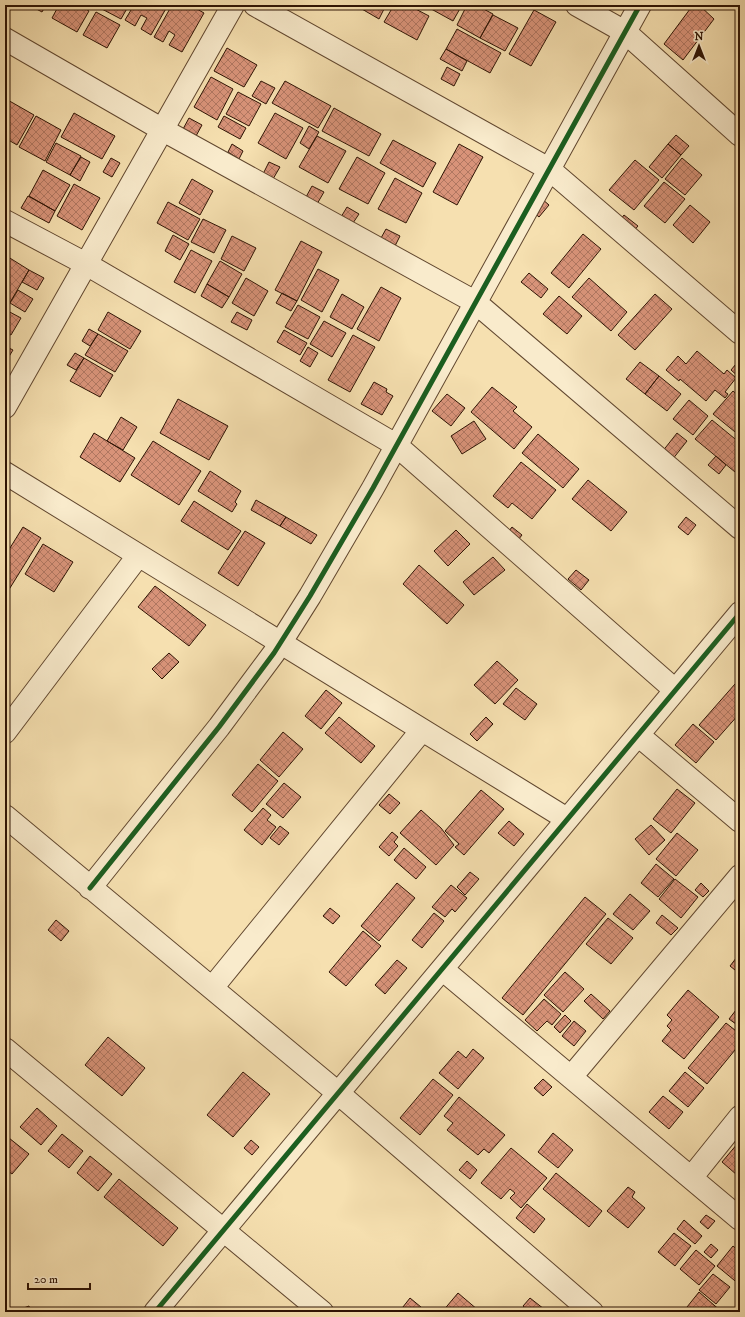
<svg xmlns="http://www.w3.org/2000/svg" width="745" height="1317" font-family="'IM FELL DW Pica',serif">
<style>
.building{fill:url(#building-cross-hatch);stroke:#2f1404}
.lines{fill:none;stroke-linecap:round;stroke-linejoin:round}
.minor-casing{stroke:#61472f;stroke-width:24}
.minor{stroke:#f9ebcc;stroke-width:22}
.cycleway-casing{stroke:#f9ebcc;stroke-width:8}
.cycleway{stroke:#1b5e20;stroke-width:5}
</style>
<defs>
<pattern id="building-cross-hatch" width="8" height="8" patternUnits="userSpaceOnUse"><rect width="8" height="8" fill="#d89379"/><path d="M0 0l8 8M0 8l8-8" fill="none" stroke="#b07761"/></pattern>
</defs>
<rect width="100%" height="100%" fill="#f6e0b0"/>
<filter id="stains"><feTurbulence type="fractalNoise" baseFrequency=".005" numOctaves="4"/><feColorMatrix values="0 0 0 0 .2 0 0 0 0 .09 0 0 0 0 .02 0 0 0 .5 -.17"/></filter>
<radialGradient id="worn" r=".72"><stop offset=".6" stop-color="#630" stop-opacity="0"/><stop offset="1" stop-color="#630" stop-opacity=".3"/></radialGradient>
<path class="building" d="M29,5H46L42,12Z
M59,5H79L89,11L77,32L52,18Z
M99,5H129L121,19L98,7Z
M134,5H168L151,35L141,29L147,18L141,15L135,26L125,20Z
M172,5H190L204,13L182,52L169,45L175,35L169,31L163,42L154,37Z
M355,5H386L379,19Z
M394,5H408L429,16L417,40L384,22Z
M424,5H462L453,21Z
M467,5H476L493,14L480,38L457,25Z
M693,5H699L714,19L683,60L664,44Z
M534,10L556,22L531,66L509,54Z
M96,12L120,25L107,48L83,35Z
M493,15L518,28L505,51L480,38Z
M457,29L501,53L490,73L446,49Z
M227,48L257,65L244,87L214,71Z
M446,49L467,61L462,71L440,59Z
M447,67L460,74L454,86L441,79Z
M211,77L233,89L217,120L194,107Z
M261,81L275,88L266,104L252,96Z
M285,81L331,106L318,128L272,103Z
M238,92L261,104L249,126L226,114Z
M6,99L34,115L17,145L5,138Z
M334,108L381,134L369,156L322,131Z
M74,113L115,136L102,159L61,137Z
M275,113L303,128L286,159L258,143Z
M36,116L61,130L45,161L19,147Z
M224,116L246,128L240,139L218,127Z
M189,118L202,125L196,136L183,129Z
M309,126L319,132L309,149L300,143Z
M676,135L689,146L681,155L668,144Z
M317,136L346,151L328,183L299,167Z
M393,140L436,163L423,187L380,163Z
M56,143L81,156L70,175L46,162Z
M232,144L243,151L239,159L228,152Z
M459,144L483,157L457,205L433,192Z
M668,144L681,155L662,178L649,167Z
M81,157L90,162L80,181L70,175Z
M357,157L385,173L368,204L339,189Z
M111,158L120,163L112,177L103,172Z
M682,158L702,175L685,195L665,179Z
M635,160L659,180L634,210L609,190Z
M269,162L280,167L273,179L263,174Z
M43,170L70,185L55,211L29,196Z
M395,178L422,193L406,223L378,209Z
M192,179L213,191L200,215L179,203Z
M664,182L685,199L665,223L644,206Z
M74,184L100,198L82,230L57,216Z
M312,186L324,192L317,204L306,197Z
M28,196L55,211L49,223L21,208Z
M542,199L549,205L539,217L532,211Z
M168,202L200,219L188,240L157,223Z
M690,205L710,222L693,243L673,225Z
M347,207L359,214L353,223L341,217Z
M624,215L638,226L631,234L617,223Z
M203,219L226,230L214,253L191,242Z
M386,229L400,236L395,246L381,238Z
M583,234L601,249L569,288L551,273Z
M173,235L189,244L180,260L165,251Z
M232,236L256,248L244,271L221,259Z
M301,241L322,252L297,301L275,290Z
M191,250L212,261L195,293L174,282Z
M5,255L29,270L5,311Z
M220,261L242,274L229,297L207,284Z
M318,269L339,280L322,312L301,300Z
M29,270L44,278L37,290L22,282Z
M529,273L548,289L541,298L521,282Z
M246,278L268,291L254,316L232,303Z
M589,278L627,312L611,331L572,297Z
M207,284L229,297L222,308L201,296Z
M381,287L401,298L379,341L357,329Z
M18,290L33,299L25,312L10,303Z
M282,293L297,301L291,311L276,303Z
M342,294L364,307L352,329L330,317Z
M655,294L672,309L635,350L618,335Z
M559,296L582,316L567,334L543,314Z
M298,305L320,317L308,339L285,327Z
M6,310L21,318L11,335L5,332Z
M108,312L141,331L130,349L98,330Z
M237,312L252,320L247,330L231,322Z
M324,321L346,333L332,357L310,344Z
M89,329L98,334L90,346L82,341Z
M284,330L307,343L300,355L277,342Z
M98,334L128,351L115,372L85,355Z
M353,335L375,347L350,392L328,380Z
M5,346L13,350L5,363Z
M308,347L318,353L310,367L300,361Z
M697,351L724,374L727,370L736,378L725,392L728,394L725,398L715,390L706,401L680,379L679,381L666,370L678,356L686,364Z
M75,353L84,358L76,370L67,365Z
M84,358L113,375L100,397L70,381Z
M740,359V376L739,377L731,370Z
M640,362L659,376L645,394L626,379Z
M659,376L681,394L667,411L645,394Z
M374,382L387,389L386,392L393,396L382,415L361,404Z
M492,387L517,407L513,411L532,427L514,449L471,412Z
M733,391L740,397V436L713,414Z
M447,394L465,408L451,426L432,411Z
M178,399L228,426L209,460L160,433Z
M689,400L708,416L693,435L673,419Z
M121,417L137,427L123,450L107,441Z
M712,420L740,443V467L735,472L695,439Z
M474,421L486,439L462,454L451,436Z
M94,433L135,458L120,482L80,457Z
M677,433L687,441L672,460L662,452Z
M538,434L579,469L563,488L522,453Z
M153,441L201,471L179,505L131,475Z
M716,456L726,465L719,474L708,465Z
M521,462L556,490L532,519L512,503L508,508L493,496Z
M210,471L241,491L235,502L237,504L232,512L198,491Z
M588,480L627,512L611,531L572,499Z
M256,500L286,517L280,526L251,510Z
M194,501L241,531L228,550L181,521Z
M286,517L317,535L311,544L280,526Z
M686,517L696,525L688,535L678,527Z
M23,527L41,538L5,596V556Z
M512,527L522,535L515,544L505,536Z
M456,530L470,544L448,566L434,551Z
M245,531L265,543L238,586L218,573Z
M43,544L73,562L54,592L25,574Z
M493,557L505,570L474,595L463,582Z
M419,565L464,605L447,624L403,584Z
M576,570L589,580L581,590L568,579Z
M155,586L206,625L189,646L138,607Z
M169,653L179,662L162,679L152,669Z
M497,661L518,680L495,704L474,685Z
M735,684L740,688V713L716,740L699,725Z
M516,688L537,704L525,720L503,704Z
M326,690L342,703L321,729L305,716Z
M339,717L375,746L361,763L325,733Z
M486,717L493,724L477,741L470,734Z
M693,724L714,742L696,763L675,745Z
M283,732L303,749L279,777L260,760Z
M258,764L278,781L252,812L232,795Z
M284,783L301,797L283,818L266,804Z
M677,789L695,803L671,833L653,819Z
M481,790L504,809L464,855L455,847L459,844L445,831Z
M389,794L400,803L390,814L379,805Z
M263,808L271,815L267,820L276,827L262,845L244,830Z
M421,810L441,828L454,845L436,865L400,833Z
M509,821L524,834L514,846L498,833Z
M651,825L665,840L649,855L635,839Z
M280,826L289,833L279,845L270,838Z
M392,832L398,837L394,842L398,846L389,856L379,847Z
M677,833L698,850L676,876L656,859Z
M404,848L426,867L416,879L394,860Z
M656,864L674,879L658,897L641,883Z
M470,872L479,879L465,895L457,887Z
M675,879L698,897L681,918L659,899Z
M397,883L415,898L379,941L361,926Z
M701,883L709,891L703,897L695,890Z
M451,885L467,898L455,912L452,909L445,917L432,907Z
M630,894L650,911L633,930L613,914Z
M585,897L606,914L523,1015L502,998Z
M330,908L340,916L333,924L323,916Z
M434,913L444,921L422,948L412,940Z
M662,915L678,928L671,935L656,923Z
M608,918L633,938L611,964L586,944Z
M56,920L69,931L61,941L48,930Z
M363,931L381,946L346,986L329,972Z
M740,953V974L730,966Z
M397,960L407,968L385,994L375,985Z
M565,972L584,989L563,1012L544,995Z
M688,990L719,1017L684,1059L662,1041L671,1030L667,1026L672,1020L667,1015Z
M591,994L610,1011L603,1019L584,1001Z
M544,999L561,1014L552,1025L547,1021L537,1031L525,1020Z
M740,1005V1027L729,1019Z
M565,1015L571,1021L560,1033L554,1027Z
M574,1021L586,1031L574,1046L562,1036Z
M726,1023L740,1034V1044L707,1084L688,1068Z
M108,1037L145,1068L122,1096L85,1065Z
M473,1049L484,1058L458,1089L439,1073L458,1051L466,1058Z
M243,1072L270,1094L233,1137L207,1115Z
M685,1072L704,1088L688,1107L669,1091Z
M433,1079L453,1095L420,1135L400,1118Z
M543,1079L552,1087L543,1096L534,1088Z
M663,1096L683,1112L669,1129L649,1112Z
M459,1097L505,1135L489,1153L484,1149L478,1155L447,1130L453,1123L444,1116Z
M37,1108L57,1126L41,1145L20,1127Z
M553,1133L573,1150L558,1168L538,1152Z
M62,1134L83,1151L69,1168L48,1151Z
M9,1138L29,1154L12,1174L5,1169V1142Z
M251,1140L259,1147L252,1155L244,1148Z
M738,1143L740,1144V1171L737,1175L722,1162Z
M511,1148L547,1178L521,1208L510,1198L515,1193L510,1189L501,1199L481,1183Z
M90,1156L112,1174L98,1191L77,1173Z
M467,1161L477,1170L470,1179L459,1170Z
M556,1173L602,1211L589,1227L543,1189Z
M119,1179L178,1228L163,1246L104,1197Z
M628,1187L635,1192L632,1197L645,1208L628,1228L607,1211Z
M527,1204L545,1219L534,1233L516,1218Z
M706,1215L715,1221L708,1229L700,1222Z
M684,1220L702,1236L695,1244L677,1229Z
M674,1233L691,1246L675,1266L658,1252Z
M711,1244L718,1250L711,1258L704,1252Z
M733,1246L740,1252V1285L717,1266Z
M696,1250L715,1266L699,1285L680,1269Z
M713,1274L730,1287L716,1304L699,1290Z
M699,1292L722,1312H683Z
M458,1293L478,1310L476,1312H442Z
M410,1298L427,1312H399Z
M530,1298L544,1309L542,1312H530L523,1306Z
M740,1303V1312H733Z
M29,1306L31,1312H13Z"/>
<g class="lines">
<defs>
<path id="minor" d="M255,5L549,169L740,333
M577,5L625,32L740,135
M5,39L163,130L475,302L740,528
M5,221L86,264L396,445L675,690
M5,407L233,5
M5,473L567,819
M5,732L138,556
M638,735L740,821
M5,816L338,1093L592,1312
M90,888L219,727L274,653L310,596L373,488L640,5
M442,969L740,1219
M212,988L422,730
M5,1049L322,1312
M571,1077L740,876
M691,1178L740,1117
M155,1312L740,613"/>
</defs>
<use href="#minor" class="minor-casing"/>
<use href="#minor" class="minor"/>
<defs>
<path id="cycleway" d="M90,888L219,727L274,653L310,596L373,488L640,5
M155,1312L740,613"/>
</defs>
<use href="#cycleway" class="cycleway-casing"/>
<use href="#cycleway" class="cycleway"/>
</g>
<rect width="745" height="1317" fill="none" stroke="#f6e0b0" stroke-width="20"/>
<rect x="6" y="6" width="733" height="1305" fill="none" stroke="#2f1404" stroke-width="2"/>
<rect x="10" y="10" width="725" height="1297" fill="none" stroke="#2f1404"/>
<g transform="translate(699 46)" stroke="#f9ebcc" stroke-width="3" paint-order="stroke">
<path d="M0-3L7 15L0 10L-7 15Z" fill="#2f1404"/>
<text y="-6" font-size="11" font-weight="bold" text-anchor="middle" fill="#2f1404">N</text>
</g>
<path d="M28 1283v6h62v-6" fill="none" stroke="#2f1404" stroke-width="2"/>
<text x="34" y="1283" font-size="12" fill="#2f1404" stroke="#f9ebcc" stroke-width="3" paint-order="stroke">20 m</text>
<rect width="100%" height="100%" filter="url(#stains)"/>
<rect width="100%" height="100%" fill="url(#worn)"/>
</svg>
